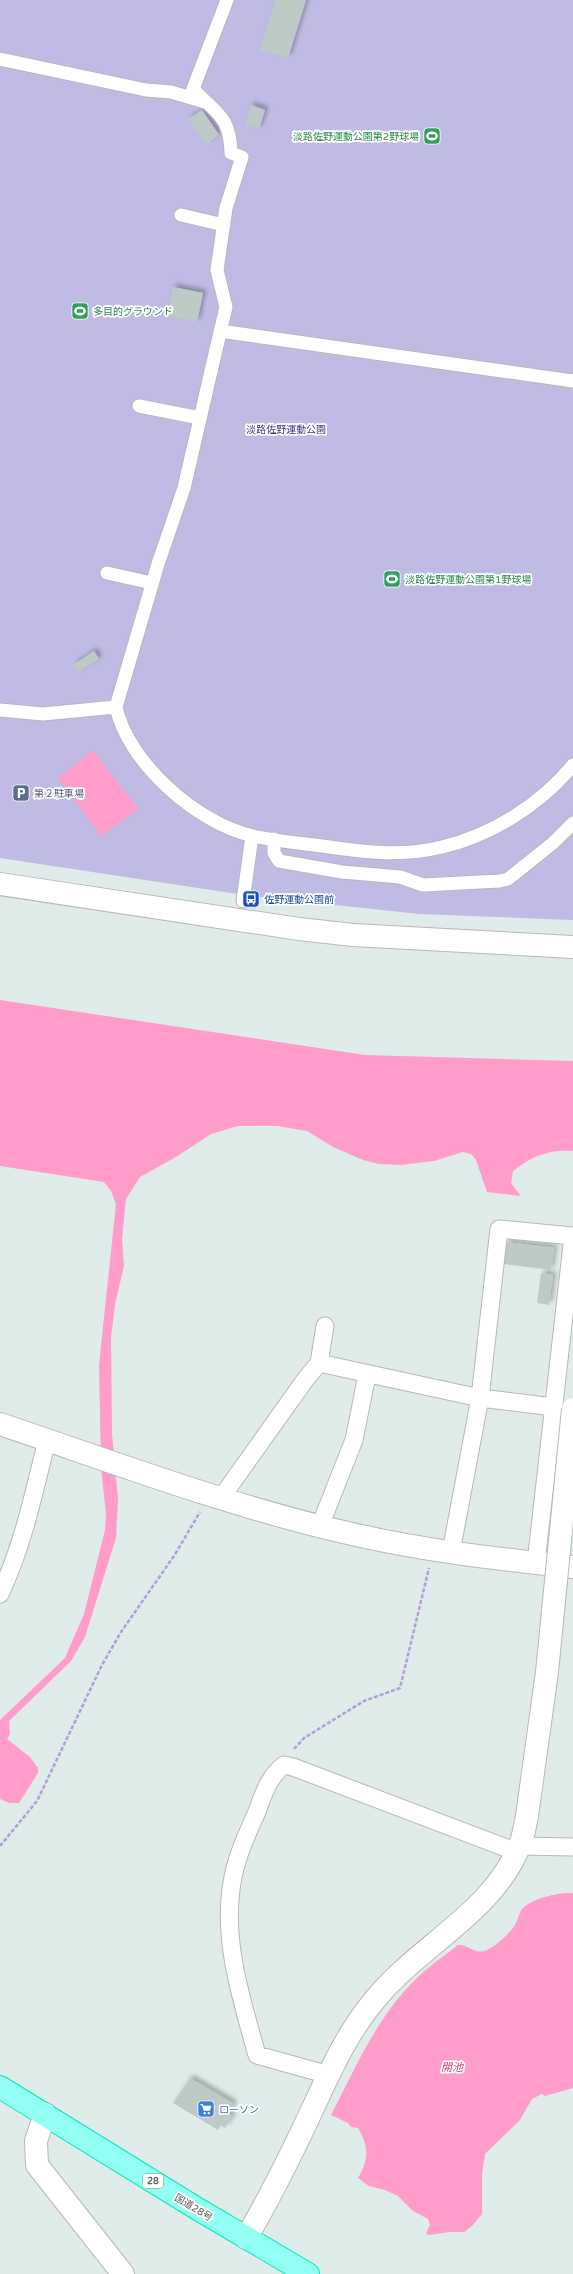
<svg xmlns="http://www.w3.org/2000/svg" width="573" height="2274" font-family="'Varela Round','Noto Sans JP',sans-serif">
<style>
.green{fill:#bfbbe4}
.water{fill:#ff9cca}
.building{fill:#becac6;filter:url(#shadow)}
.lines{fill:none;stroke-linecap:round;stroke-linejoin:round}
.pedestrian-casing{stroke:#bdb5b7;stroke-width:15}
.minor-casing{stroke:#bdb5b7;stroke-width:19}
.tertiary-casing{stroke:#bdb5b7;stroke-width:24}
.trunk-casing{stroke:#00ebba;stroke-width:24}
.path{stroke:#b29ed6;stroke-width:2.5;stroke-dasharray:4 2;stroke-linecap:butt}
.pedestrian{stroke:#fff;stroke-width:13}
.minor{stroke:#fff;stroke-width:17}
.tertiary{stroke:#fff;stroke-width:22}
.trunk{stroke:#93fef2;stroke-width:22}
.tertiary-bridge-casing{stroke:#bdb5b7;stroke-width:24;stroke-linecap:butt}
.tertiary-bridge{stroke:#fff;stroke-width:22}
.labels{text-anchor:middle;stroke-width:3.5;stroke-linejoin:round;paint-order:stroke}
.shield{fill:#fff;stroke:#908a8c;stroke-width:1}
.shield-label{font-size:9px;font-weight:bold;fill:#61585b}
.leisure-label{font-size:10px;fill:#27864d;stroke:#fff;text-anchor:start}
.park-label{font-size:10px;fill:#403385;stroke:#fff}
.service-label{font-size:10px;fill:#4e5e75;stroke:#fff;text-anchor:start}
.transit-label{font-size:10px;fill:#164399;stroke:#fff;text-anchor:start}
.shop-label{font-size:10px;fill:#366cbe;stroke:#fff;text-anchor:start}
.street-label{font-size:10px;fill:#61585b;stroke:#fff}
.water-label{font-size:11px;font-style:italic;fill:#c33f71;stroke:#fff}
</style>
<defs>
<filter id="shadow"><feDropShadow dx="3.5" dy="-3.5" stdDeviation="2" flood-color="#0004"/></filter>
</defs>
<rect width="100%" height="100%" fill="#dfecea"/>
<path class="green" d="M0,0H573V920L419,914L251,896L0,858Z"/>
<path class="water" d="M93,750L138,809L101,836L58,778Z
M0,1000L365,1055L573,1061V1151C549,1149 532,1156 513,1171L511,1183L521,1196L487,1192L476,1160L471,1154L463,1152L434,1161L400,1165L379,1164L363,1160L333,1147L307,1131L278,1126H238L211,1134L176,1157L140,1177L126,1199L122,1239L124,1266L115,1304L111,1338L112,1434L118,1500L116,1538L85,1637L71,1661L9,1721L10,1734L7,1739L30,1757L38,1768V1773L19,1803H9L0,1799V1720L65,1658L84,1614L105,1530L106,1514L101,1468L99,1365L116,1204L111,1191L104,1182L0,1166Z
M573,1893V2088L545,2096L542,2094L532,2099L520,2120L485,2154L482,2174V2214L472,2226L464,2232H449L429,2235L426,2233L430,2225L428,2219L413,2211L398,2196L385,2190L369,2186L358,2178C369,2159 369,2146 358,2128L351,2127L348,2123L331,2115C355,2069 376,2019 413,1982C426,1968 443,1957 458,1945C468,1944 474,1954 484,1951C494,1948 510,1933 515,1925C518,1920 519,1912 523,1908C533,1898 559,1892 573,1893Z"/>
<path class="building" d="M275,0H306L288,58L259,50Z
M251,105L265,110L259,129L245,124Z
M202,110L219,135L206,144L188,119Z
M173,287L203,293L197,322L167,316Z
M94,651L99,659L78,672L73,665Z
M506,1242L554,1248L551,1270L504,1264Z
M541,1273L553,1275L549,1305L537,1303Z
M190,2078L234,2104L228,2114L233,2116L225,2128L221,2125L218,2130L173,2103Z"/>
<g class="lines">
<defs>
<path id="pedestrian" d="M227,0L193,89C216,114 230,115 231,153L242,157L226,208L217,270L226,307L215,354L184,488L158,564L116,707C128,763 198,824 253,836C275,841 299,843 322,846C362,852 402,857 442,847C492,835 540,805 573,765
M0,59L146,90L171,92L205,102
M181,215L224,225
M220,331L573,381
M139,406L200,418
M107,573L152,583
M0,710L43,714L116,707
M274,839V853L279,861L342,872L400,877L423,885L500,881L508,879L553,843L573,823
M243,901L252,836"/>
<path id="minor" d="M325,1326L319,1363L480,1398L554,1407
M221,1498L305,1380L319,1363
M320,1526L354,1440L367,1375
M451,1552L480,1398L499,1229L573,1236L536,1563
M0,1594C23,1546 34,1492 47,1440
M520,1846L573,1847
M329,2075L257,2055C241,1997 221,1938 233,1877C237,1856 247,1834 256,1814C263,1796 268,1777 284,1765L293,1767L517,1852"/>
<path id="tertiary" d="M0,884L299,929L353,935L573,947
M0,1424C116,1463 232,1507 352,1534C425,1551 499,1559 573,1567
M45,2114L36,2141L37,2165L123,2274
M246,2238C271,2196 292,2153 313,2108C331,2069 349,2029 378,1996C423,1943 496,1910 521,1842C524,1834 525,1824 527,1816"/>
<path id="trunk" d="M0,2087L196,2208L308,2274"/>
</defs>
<use href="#pedestrian" class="pedestrian-casing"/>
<use href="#minor" class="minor-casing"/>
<use href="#tertiary" class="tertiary-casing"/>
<use href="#trunk" class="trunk-casing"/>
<path class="path" d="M294,1749L304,1738L364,1701L400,1688L429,1568
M0,1846L37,1801L102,1665L121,1632L174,1556L200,1512"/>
<use href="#pedestrian" class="pedestrian"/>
<use href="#minor" class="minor"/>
<use href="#tertiary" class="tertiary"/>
<use href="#trunk" class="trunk"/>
<defs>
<path id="tertiary-bridge" d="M527,1816L547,1672L573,1409"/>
</defs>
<use href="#tertiary-bridge" class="tertiary-bridge-casing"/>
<use href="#tertiary-bridge" class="tertiary-bridge"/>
</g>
<defs>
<symbol id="stadium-square" viewBox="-11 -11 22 22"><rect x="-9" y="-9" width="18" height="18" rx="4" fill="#2e9e5b" stroke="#fff"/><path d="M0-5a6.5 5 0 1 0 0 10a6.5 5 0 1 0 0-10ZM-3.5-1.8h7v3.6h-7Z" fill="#fff"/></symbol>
<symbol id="parking-square" viewBox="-11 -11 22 22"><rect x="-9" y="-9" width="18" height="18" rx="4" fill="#5c6f8a" stroke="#fff"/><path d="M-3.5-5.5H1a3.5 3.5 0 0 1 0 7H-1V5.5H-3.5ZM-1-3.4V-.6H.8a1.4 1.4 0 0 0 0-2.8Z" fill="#fff"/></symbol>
<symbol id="bus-square" viewBox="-11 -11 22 22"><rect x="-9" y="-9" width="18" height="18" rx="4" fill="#1a4fb4" stroke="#fff"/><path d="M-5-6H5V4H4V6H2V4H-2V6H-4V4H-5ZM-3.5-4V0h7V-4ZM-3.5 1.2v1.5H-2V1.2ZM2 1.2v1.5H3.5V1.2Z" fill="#fff"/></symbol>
<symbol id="supermarket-square" viewBox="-11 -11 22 22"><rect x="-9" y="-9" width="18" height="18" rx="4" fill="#3f7fe0" stroke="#fff"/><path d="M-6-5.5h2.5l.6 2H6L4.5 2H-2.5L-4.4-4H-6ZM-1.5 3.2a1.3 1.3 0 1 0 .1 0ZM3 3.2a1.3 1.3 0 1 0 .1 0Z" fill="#fff"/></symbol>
</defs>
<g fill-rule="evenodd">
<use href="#stadium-square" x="422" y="126" width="20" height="20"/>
<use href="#stadium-square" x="70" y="301" width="20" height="20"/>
<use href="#stadium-square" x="382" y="569" width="20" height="20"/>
<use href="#parking-square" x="11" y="783" width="20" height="20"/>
<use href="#bus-square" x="241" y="889" width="20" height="20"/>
<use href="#supermarket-square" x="196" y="2099" width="20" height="20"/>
</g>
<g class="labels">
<rect class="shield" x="143" y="2174" width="20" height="14" rx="3"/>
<g class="shield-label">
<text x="153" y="2184">28</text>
</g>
<g class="leisure-label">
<text x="419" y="140" text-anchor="end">淡路佐野運動公園第2野球場</text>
<text x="93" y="315">多目的グラウンド</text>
<text x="405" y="583">淡路佐野運動公園第1野球場</text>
</g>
<g class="park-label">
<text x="286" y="433">淡路佐野運動公園</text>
</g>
<g class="service-label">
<text x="34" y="797">第２駐車場</text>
</g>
<g class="transit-label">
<text x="264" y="903">佐野運動公園前</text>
</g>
<g class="shop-label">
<text x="219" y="2113">ローソン</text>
</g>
<g class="street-label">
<text transform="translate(194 2207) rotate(31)" y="4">国道28号</text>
</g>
<g class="water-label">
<text x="452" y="2071">開池</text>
</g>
</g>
</svg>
